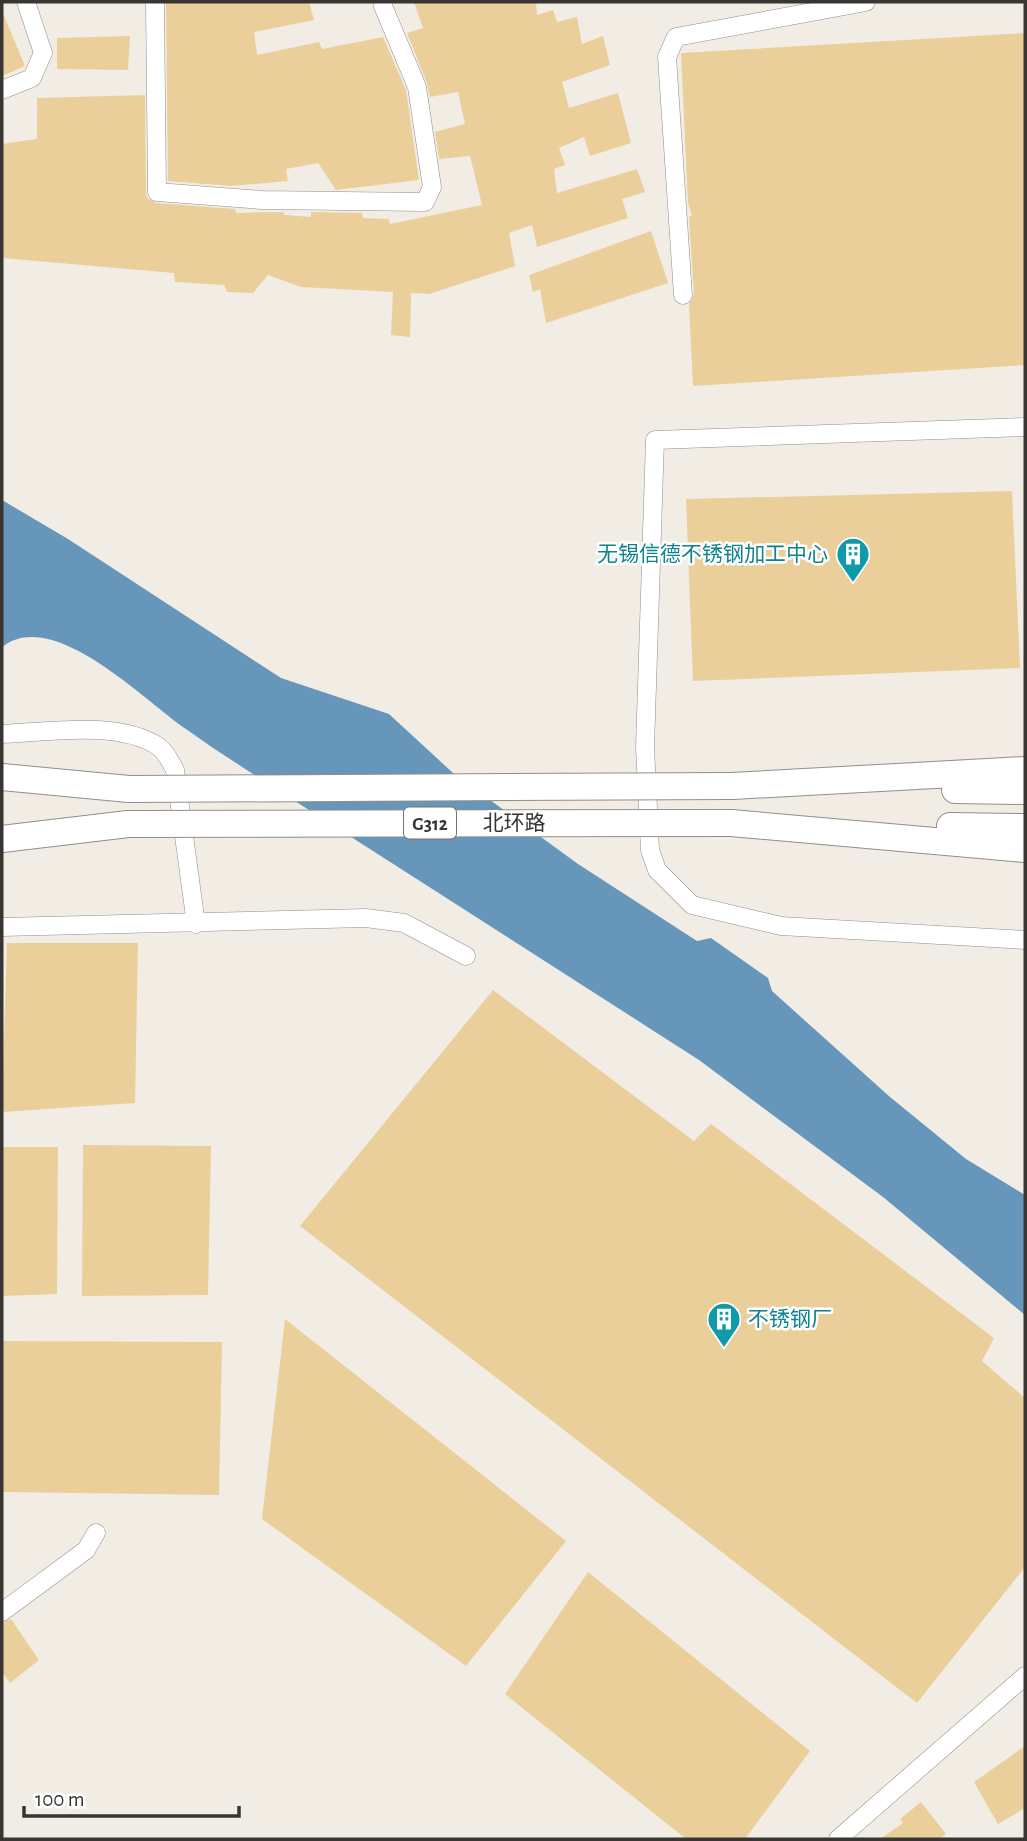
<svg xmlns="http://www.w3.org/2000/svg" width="1027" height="1841" font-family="'Alegreya Sans','Noto Sans SC',sans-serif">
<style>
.water{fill:#6796bb}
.building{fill:#eacf9a}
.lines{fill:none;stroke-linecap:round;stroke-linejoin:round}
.minor-casing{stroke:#928e87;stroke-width:19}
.highway-casing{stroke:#928e87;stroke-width:28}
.minor{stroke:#fff;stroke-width:18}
.highway{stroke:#fff;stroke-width:26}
.highway-bridge-casing{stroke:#928e87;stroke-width:28;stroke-linecap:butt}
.highway-bridge{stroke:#fff;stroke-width:26}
.labels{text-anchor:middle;stroke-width:5;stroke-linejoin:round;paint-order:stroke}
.shield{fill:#fff;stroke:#747270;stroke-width:2}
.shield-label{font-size:19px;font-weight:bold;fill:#383633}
.culture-label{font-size:21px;fill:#0d838f;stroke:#fff;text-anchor:end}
.street-label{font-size:21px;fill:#383633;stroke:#fff}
</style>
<rect width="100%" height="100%" fill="#f1ede5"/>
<path class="water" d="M2,500L68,539L281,678L389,714L453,773L578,864L697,941L711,938L768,978L772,991L890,1097L966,1159L1025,1195V1315L883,1197L699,1060L253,774C230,759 208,745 186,729C145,701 53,606 2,647Z"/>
<path class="building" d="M166,2H309L314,20L254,32L257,55L319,42L322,49L383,37L406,90L419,180L336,190L318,163L286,169L288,181L230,186L168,181Z
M414,2H536L537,15L553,10L557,22L577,17L582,44L603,36L610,65L562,82L569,108L618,93L631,143L590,156L584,137L559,148L565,165L554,169L557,193L637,169L645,192L622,199L628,218L537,247L532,225L509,233L515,266L429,294L411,293L410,337L391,335L393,292L301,287L268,275L253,293L227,292L224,285L175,282L174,273L2,258V144L37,139V98L145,95L146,192L147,198L156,203L235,209L236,213L283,212L285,215L311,217V212L362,213L363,218L389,219L390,224L482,205L470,156L439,159L435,132L465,124L458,92L430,97L427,83L407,33L423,28Z
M2,11L25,66L2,76Z
M1025,33V365L693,386L689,304L694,294L689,217L692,215L688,203L681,53Z
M130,36L128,70L57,69V38Z
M651,231L668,283L546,323L540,289L533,292L529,275Z
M1012,491L1020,668L693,681L686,499Z
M7,943H138L135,1103L2,1112Z
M493,990L694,1141L711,1124L994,1338L982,1361L1025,1398V1567L917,1703L300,1226Z
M83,1145L211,1146L208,1295L82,1296Z
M2,1147H58L57,1294L2,1296Z
M285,1319L566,1541L466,1666L262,1519Z
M2,1341L222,1342L219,1495L2,1492Z
M588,1572L810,1751L745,1839H686L505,1694Z
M11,1619L39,1660L10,1683L2,1672V1623Z
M1025,1746V1808L998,1824L974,1782Z
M921,1802L946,1834L939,1839H880L903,1823L900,1819Z"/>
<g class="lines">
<defs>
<path id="minor" d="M155,2L157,192L262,200L425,202L432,187L417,87L383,6
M2,90L32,78L43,53L26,2
M683,295L667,57L676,37L866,2
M1025,427L655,440L645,747L650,850L657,870L692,905L781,926L1025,940
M2,734C47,732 120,720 159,747C166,752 171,763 175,770L196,924
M2,927L366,918L404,923L466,956
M2,1612L86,1550L96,1533
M838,1839L1025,1676"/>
<path id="highway" d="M2,777L129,789
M732,786L1025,770
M955,790L1025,791
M731,823L1025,849
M950,826L1025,827
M2,839L128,824"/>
</defs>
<use href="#minor" class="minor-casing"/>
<use href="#highway" class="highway-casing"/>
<use href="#minor" class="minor"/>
<use href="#highway" class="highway"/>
<defs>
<path id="highway-bridge" d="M129,789L732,786
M128,824L731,823"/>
</defs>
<use href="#highway-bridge" class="highway-bridge-casing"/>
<use href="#highway-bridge" class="highway-bridge"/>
</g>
<defs>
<symbol id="building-pin" viewBox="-11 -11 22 30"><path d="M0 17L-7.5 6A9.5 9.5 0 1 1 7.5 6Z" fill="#0f9aa8" stroke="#fff"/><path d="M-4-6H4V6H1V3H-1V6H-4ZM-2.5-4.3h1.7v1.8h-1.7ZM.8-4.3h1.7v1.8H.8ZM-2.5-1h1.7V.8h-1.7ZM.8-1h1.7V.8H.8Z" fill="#fff"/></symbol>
</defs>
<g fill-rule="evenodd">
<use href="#building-pin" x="834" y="535" width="38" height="52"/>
<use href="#building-pin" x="705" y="1300" width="38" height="52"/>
</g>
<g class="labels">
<rect class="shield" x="404" y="807.5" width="52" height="31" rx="5"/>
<g class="shield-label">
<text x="430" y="830">G312</text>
</g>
<g class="culture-label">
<text x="828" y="561">无锡信德不锈钢加工中心</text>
<text x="748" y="1326" text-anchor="start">不锈钢厂</text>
</g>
<g class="street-label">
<text x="514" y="830">北环路</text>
</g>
</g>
<rect width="1027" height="1841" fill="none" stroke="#383633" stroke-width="7"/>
<path d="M24 1806v10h215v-10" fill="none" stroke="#383633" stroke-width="3.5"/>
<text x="35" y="1806" font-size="21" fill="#383633" stroke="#ffffff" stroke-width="5" paint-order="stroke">100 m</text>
</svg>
